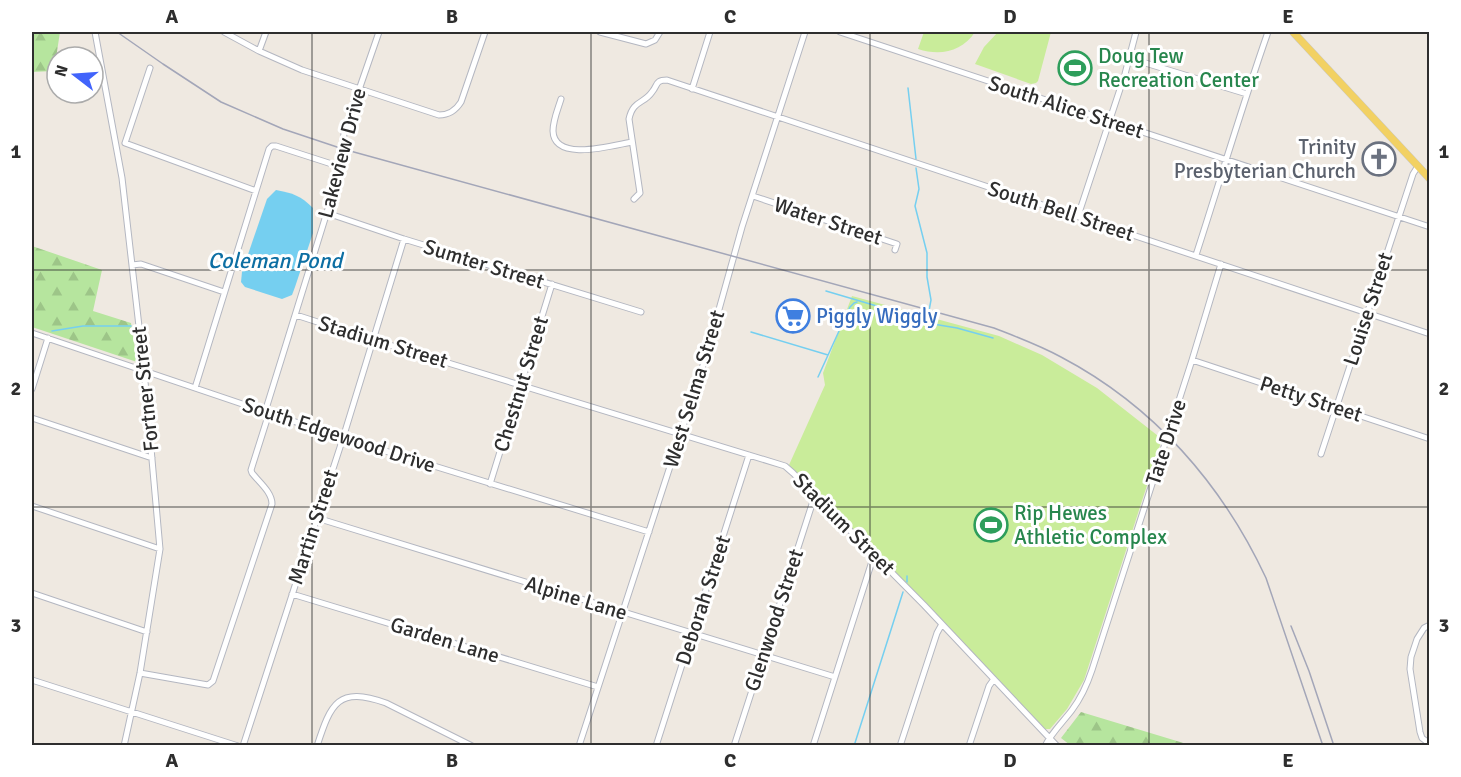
<svg xmlns="http://www.w3.org/2000/svg" width="1461" height="777" font-family="Signika,sans-serif">
<style>
.forest{fill:url(#forest-firs)}
.pitch{fill:#c9ec9a}
.water{fill:#75cff0}
.lines{fill:none;stroke-linecap:round;stroke-linejoin:round}
.stream{stroke:#75cff0;stroke-width:1.5}
.minor-casing{stroke:#b4b7c1;stroke-width:7}
.major-casing{stroke:#c9c9c9;stroke-width:8}
.minor{stroke:#fff;stroke-width:5}
.major{stroke:#f2d163;stroke-width:7}
.rail{stroke:#a3a6b8;stroke-width:1.5}
.grid{fill:none;stroke:#2e2e2e;stroke-width:1.5;stroke-opacity:0.55}
.labels{text-anchor:middle;stroke-width:6;stroke-linejoin:round;paint-order:stroke}
.leisure-label{font-size:21px;fill:#27864d;stroke:#fff;text-anchor:start}
.street-label{font-size:21px;fill:#2e2e2e;stroke:#fff}
.worship-label{font-size:21px;fill:#5b616d;stroke:#fff;text-anchor:end}
.shop-label{font-size:21px;fill:#366cbe;stroke:#fff;text-anchor:start}
.water-label{font-size:22px;font-style:italic;fill:#0d6fa3;stroke:#fff}
.neatline{fill:none;stroke:#2e2e2e;stroke-width:2}
.grid-label{font-size:20px;text-anchor:middle;font-weight:bold;fill:#2e2e2e}
</style>
<defs>
<pattern id="forest-firs" width="22" height="20" patternUnits="userSpaceOnUse" patternTransform="scale(1.5)"><rect width="22" height="20" fill="#b6e59e"/><path d="M5 1l3.5 6h-7zM16 11l3.5 6h-7z" fill="#9dc588"/></pattern>
</defs>
<rect width="100%" height="100%" fill="#efe9e1"/>
<path class="forest" d="M32,32H60L54,71L32,72Z
M32,246L102,270L93,311L131,323L137,362L32,327Z
M1081,712L1190,745H1070L1061,738Z"/>
<path class="pitch" d="M924,32H975C962,52 940,56 918,49Z
M998,32H1051L1038,81L1036,83L1031,84L975,64L984,47Z
M852,296L999,336L1042,355L1097,388L1162,439L1084,680L1067,709L1050,729H1045L905,582L789,465L825,385L823,373Z"/>
<path class="water" d="M276,190C293,193 301,196 313,208V233L295,287L292,295L282,299L245,287L241,282L242,272L267,199Z"/>
<g class="lines">
<path class="stream" d="M908,88L916,159
M916,168L919,189L915,206L927,253V277L931,300L928,316
M826,291L897,312L908,319L915,321L957,328L993,338
M52,331L83,326H131
M751,332L828,355
M818,377L850,307L854,303L857,302
M907,576V582
M854,746L903,592"/>
<defs>
<path id="minor" d="M95,32L122,178L144,370L160,549L140,673L124,746
M224,32L259,51L302,70L439,115C449,115 456,110 461,102L485,32
M600,32L646,44L655,40L660,32
M840,32L1430,227
M259,51L266,32
M1129,58L1247,94
M692,89L710,32
M561,99C558,109 553,120 553,131C554,163 614,145 632,142
M125,143L256,191
M125,143L150,68
M753,196L897,244L895,250
M634,199L640,193L629,119C633,100 644,104 652,92C658,85 655,80 667,80L1430,334
M327,213L404,239L641,312
M1078,216L1125,74L1136,32
M1196,255C1220,181 1242,106 1268,32
M132,265L141,264L224,292
M296,315L373,340L785,466L793,473L924,605L1057,746
M32,333L343,438L649,532
M1192,360L1430,439
M195,388L269,149L272,146H276L341,167
M32,389L48,338
M265,412L341,167L344,133L379,32
M32,418L152,458
M1321,454L1413,174L1418,166
M490,484L552,284
M32,506L160,549
M317,518L835,677
M32,593L147,632
M292,594L598,687
M1430,625L1424,628L1417,639L1411,657L1410,669L1420,732L1422,738L1430,744
M140,673L208,685L213,681L272,504C272,492 259,482 252,473L251,470L269,413
M32,680L238,746
M243,746L343,438L404,239
M317,746C331,703 338,686 386,703L472,746
M579,746L706,356L742,227L805,32
M656,746L749,455
M734,746L815,495
M813,746L874,555
M900,746L937,633L942,624
M969,746L989,686L994,679
M1045,746C1052,732 1063,722 1072,710C1081,698 1087,685 1092,670L1192,360L1221,264"/>
<path id="major" d="M1293,32L1430,179"/>
</defs>
<use href="#minor" class="minor-casing"/>
<use href="#major" class="major-casing"/>
<use href="#minor" class="minor"/>
<use href="#major" class="major"/>
<path class="rail" d="M117,32L163,64L221,102L283,129L343,149L994,328C1017,337 1039,345 1061,357C1154,406 1222,484 1266,578L1323,746
M1291,626L1309,671L1334,746"/>
</g>
<path class="grid" d="M312,32V746M591,32V746M870,32V746M1149,32V746M32,270H1430M32,507H1430"/>
<defs>
<symbol id="stadium-ring" viewBox="-11 -11 22 22"><circle r="9.5" fill="#fff" stroke="#2e9e5b" stroke-width="1.5"/><path d="M0-5a6.5 5 0 1 0 0 10a6.5 5 0 1 0 0-10ZM-3.5-1.8h7v3.6h-7Z" fill="#2e9e5b"/></symbol>
<symbol id="church-ring" viewBox="-11 -11 22 22"><circle r="9.5" fill="#fff" stroke="#6b7280" stroke-width="1.5"/><path d="M-1.2-6h2.4v3.5h3.3v2.4h-3.3V6h-2.4V-.1h-3.3v-2.4h3.3Z" fill="#6b7280"/></symbol>
<symbol id="supermarket-ring" viewBox="-11 -11 22 22"><circle r="9.5" fill="#fff" stroke="#3f7fe0" stroke-width="1.5"/><path d="M-6-5.5h2.5l.6 2H6L4.5 2H-2.5L-4.4-4H-6ZM-1.5 3.2a1.3 1.3 0 1 0 .1 0ZM3 3.2a1.3 1.3 0 1 0 .1 0Z" fill="#3f7fe0"/></symbol>
</defs>
<g fill-rule="evenodd">
<use href="#stadium-ring" x="1056" y="49" width="38" height="38"/>
<use href="#church-ring" x="1360" y="140" width="38" height="38"/>
<use href="#supermarket-ring" x="774" y="297" width="38" height="38"/>
<use href="#stadium-ring" x="972" y="506" width="38" height="38"/>
</g>
<g class="labels">
<g class="leisure-label">
<text x="1098" y="63">Doug Tew<tspan x="1098" dy="24">Recreation Center</tspan></text>
<text x="1014" y="520">Rip Hewes<tspan x="1014" dy="24">Athletic Complex</tspan></text>
</g>
<g class="street-label">
<text transform="translate(1066 107) rotate(18)" y="7">South Alice Street</text>
<text transform="translate(342 153) rotate(-75)" y="7">Lakeview Drive</text>
<text transform="translate(1061 211) rotate(18)" y="7">South Bell Street</text>
<text transform="translate(828 221) rotate(18)" y="7">Water Street</text>
<text transform="translate(484 264) rotate(17)" y="7">Sumter Street</text>
<text transform="translate(1368 309) rotate(-72)" y="7">Louise Street</text>
<text transform="translate(383 342) rotate(17)" y="7">Stadium Street</text>
<text transform="translate(521 384) rotate(-73)" y="7">Chestnut Street</text>
<text transform="translate(145 389) rotate(-96)" y="7">Fortner Street</text>
<text transform="translate(694 389) rotate(-73)" y="7">West Selma Street</text>
<text transform="translate(1311 399) rotate(18)" y="7">Petty Street</text>
<text transform="translate(339 435) rotate(18)" y="7">South Edgewood Drive</text>
<text transform="translate(1166 442) rotate(-72)" y="7">Tate Drive</text>
<text transform="translate(844 524) rotate(45)" y="7">Stadium Street</text>
<text transform="translate(313 527) rotate(-72)" y="7">Martin Street</text>
<text transform="translate(576 598) rotate(17)" y="7">Alpine Lane</text>
<text transform="translate(703 600) rotate(-72)" y="7">Deborah Street</text>
<text transform="translate(774 620) rotate(-72)" y="7">Glenwood Street</text>
<text transform="translate(445 640) rotate(17)" y="7">Garden Lane</text>
</g>
<g class="worship-label">
<text x="1356" y="154">Trinity<tspan x="1356" dy="24">Presbyterian Church</tspan></text>
</g>
<g class="shop-label">
<text x="816" y="323">Piggly Wiggly</text>
</g>
<g class="water-label">
<text x="275" y="268">Coleman Pond</text>
</g>
</g>
<rect width="1461" height="777" fill="none" stroke="#ffffff" stroke-width="66"/>
<g transform="translate(75 75) rotate(287)"><circle r="28" fill="#ffffff" stroke="#ababab" stroke-width="1.5"/>
<path d="M0-4.5L10 22L0 15L-10 22Z" fill="#4264fb"/>
<text y="-9" font-size="16" font-weight="bold" text-anchor="middle" fill="#2e2e2e">N</text>
</g>
<rect x="33" y="33" width="1395" height="711" class="neatline"/>
<g class="grid-label">
<text x="172" y="23">A</text>
<text x="452" y="23">B</text>
<text x="730" y="23">C</text>
<text x="1010" y="23">D</text>
<text x="1288" y="23">E</text>
<text x="16" y="158">1</text>
<text x="1444" y="158">1</text>
<text x="16" y="395">2</text>
<text x="1444" y="395">2</text>
<text x="16" y="632">3</text>
<text x="1444" y="632">3</text>
<text x="172" y="767">A</text>
<text x="452" y="767">B</text>
<text x="730" y="767">C</text>
<text x="1010" y="767">D</text>
<text x="1288" y="767">E</text>
</g>
</svg>
